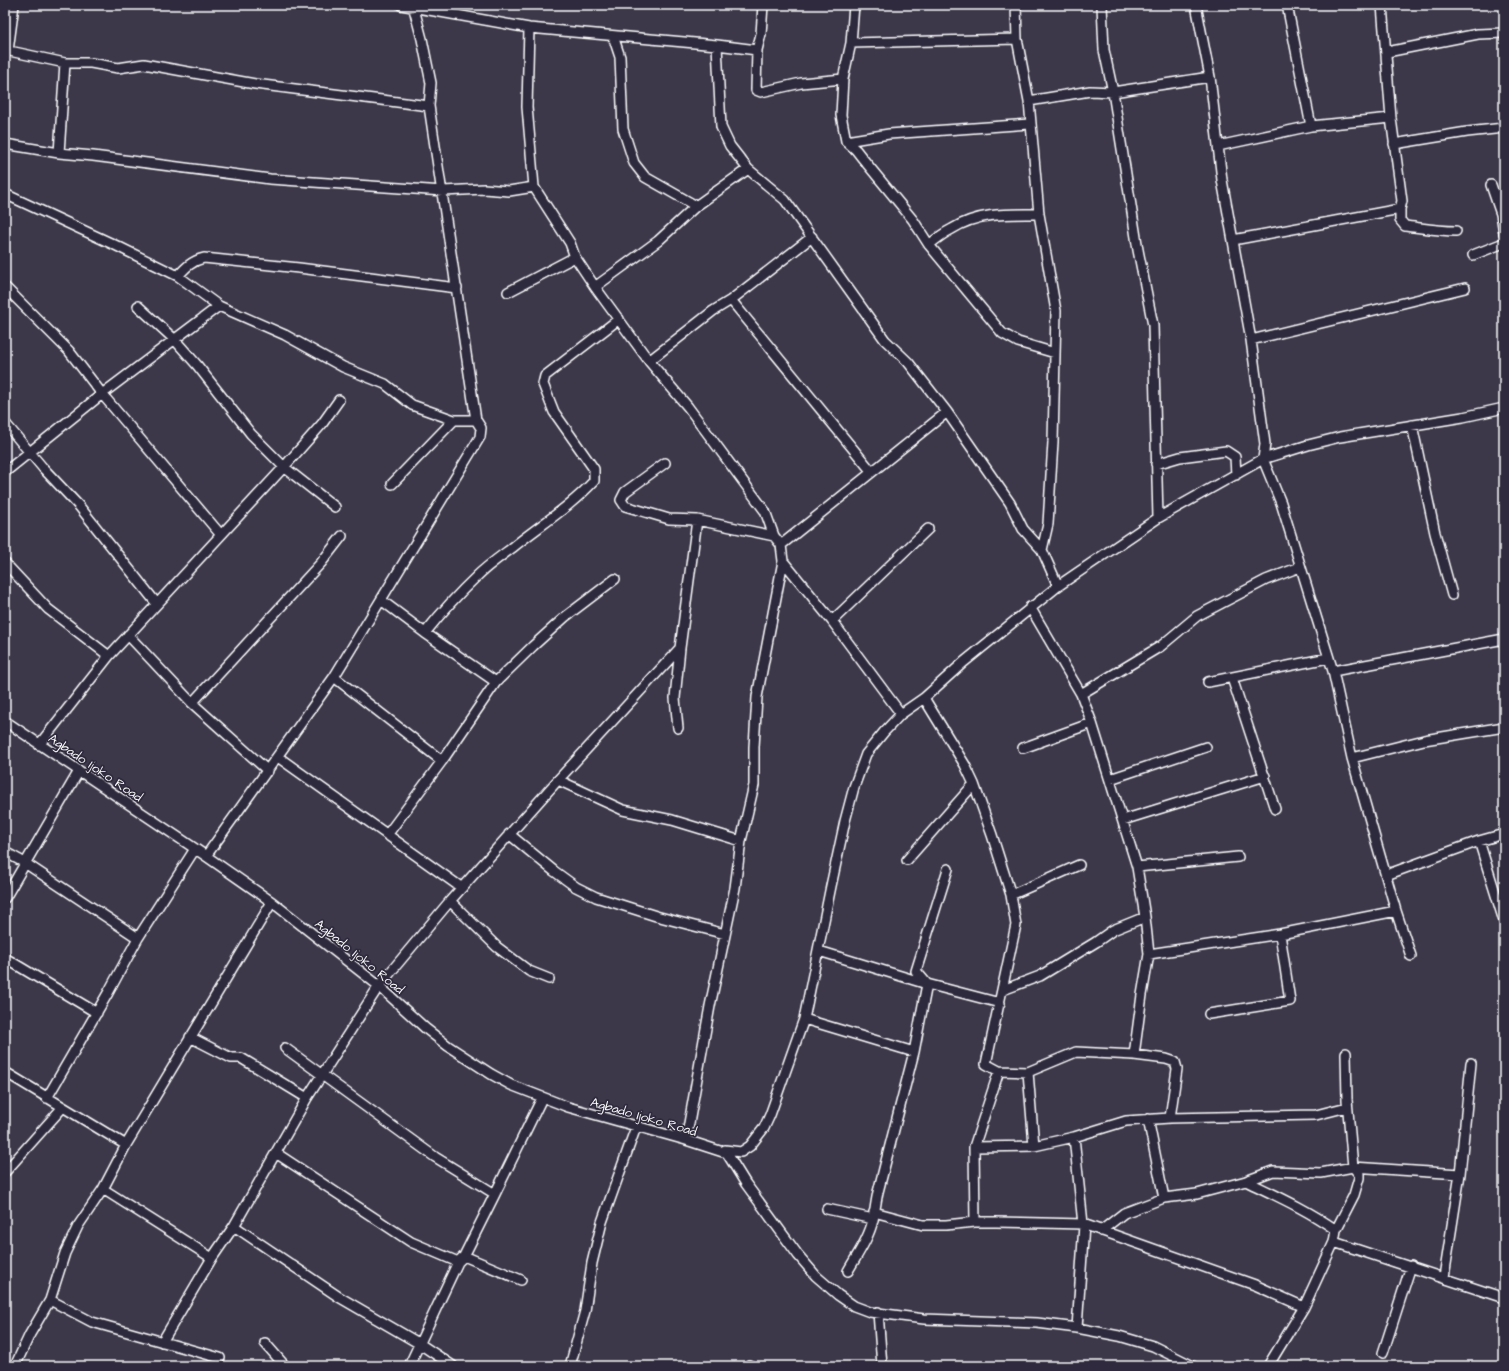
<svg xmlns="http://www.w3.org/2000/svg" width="1509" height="1371" font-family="'Architects Daughter',sans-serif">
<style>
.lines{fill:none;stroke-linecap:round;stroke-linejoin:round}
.street-casing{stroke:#fff;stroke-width:12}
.street{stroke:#2f2a3d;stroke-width:9}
.labels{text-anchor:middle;stroke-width:3.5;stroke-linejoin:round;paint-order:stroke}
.street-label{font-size:13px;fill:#fff;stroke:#2f2a3d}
</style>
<rect width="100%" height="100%" fill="#3c3749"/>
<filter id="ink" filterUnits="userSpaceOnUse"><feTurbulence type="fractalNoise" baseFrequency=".025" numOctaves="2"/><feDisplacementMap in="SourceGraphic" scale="8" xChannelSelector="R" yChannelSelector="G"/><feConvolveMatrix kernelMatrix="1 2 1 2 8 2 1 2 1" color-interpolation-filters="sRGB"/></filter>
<g filter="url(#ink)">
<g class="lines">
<defs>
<path id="street" d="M401,5L529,28L717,45L757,50
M413,5L422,39L431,83L429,106L476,420
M763,5L761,34L757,50L756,90L761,92L801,83L843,79
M854,5L851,43L843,79L841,115L846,141L856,150L863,159L913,220L929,245L1002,333L1018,342L1055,353
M1016,5L1017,39L1029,101L1039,214L1056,311L1053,442L1048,524L1042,550
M1102,5L1104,50L1113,92L1138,250L1153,325L1158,518
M1196,5L1210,77L1222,180L1251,340L1265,444L1263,459L1281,503L1333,671L1352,758L1396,911L1411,956
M1287,5L1311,126
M1382,5L1391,118L1402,201L1400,209V220L1405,226C1422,228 1439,231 1456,231
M529,28L527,107L534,187L570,243L575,257L595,287L649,361L688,407L765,511L774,536L781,545L783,561L832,621L901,714
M613,36L620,57L623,129L634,163L645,177L696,206
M851,43L1017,39
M717,45L721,127L730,146L748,169L785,200L885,340L908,362L947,412L1010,503L1023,529L1042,550L1058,586
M5,50L65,63H91L118,68L144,64L255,84L429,106
M8,51L14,5
M1387,52L1478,34L1504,33
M1029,101L1090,91L1113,92L1210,77
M846,141L889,134L1030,124
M5,144L59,153L93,156L270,179L443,191L484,189L509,191L534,187
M1394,144L1467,132L1504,128
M1218,146L1311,126L1391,118
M59,153L65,63
M1491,185L1501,214L1504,233
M5,194L117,246L178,276L219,306L285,335L343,367L385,384L412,405L454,420H476L481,428L480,437L334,677L206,856
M1233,240L1400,209
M929,245C936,239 944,233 952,229C979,212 1009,214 1039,214
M1473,255L1501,244L1504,242
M178,276C186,267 192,261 204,258L299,268L457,288
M5,287L69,351L102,394L221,535
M595,287L658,241L696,206L748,169
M508,292L575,257
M731,300L872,472
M138,306L175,340L197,365L251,434L284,467L335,507
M1251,340L1465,288
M649,361L713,311L731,300L812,237
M5,423L43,468L79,506L157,604
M1412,425L1435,533L1452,595
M665,463L625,492L621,500L625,506L669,519L697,520L774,536
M1156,464L1180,457L1226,451L1235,457L1236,475
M5,472L102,394L219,306
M392,484L454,420
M781,545L947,412
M5,563L48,609L109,656
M381,600L425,633L496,682
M1030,607L1081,694L1092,723L1137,867L1145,917L1149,954L1142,995L1134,1055
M832,621L928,529
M425,633C441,613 458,594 476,577C487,566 500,557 512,548C539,526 570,507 594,481V469L554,412L543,384L545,376L619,319
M128,635L192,703L268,771
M1333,671L1504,639
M334,677L442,761
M1232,678L1275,809
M1208,682L1328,658
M1081,694L1161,646L1197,616L1266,580L1300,567
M924,698L965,765L974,784L992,835L1011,895L1016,925L986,1064L999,1071L1028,1072L1076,1052L1134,1055L1166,1059L1175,1062L1177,1069L1170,1118
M192,703L321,563L342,536
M5,721L206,856L272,902L379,986L425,1028L448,1046L491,1074L511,1085L568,1107L686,1140L723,1152L725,1150L741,1152L750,1146L764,1128L770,1115L804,1019L831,886L845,821L854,787L866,754L884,732L901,714L924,698L964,662L1058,586L1158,518L1263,459L1308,445L1340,437L1463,417L1504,408
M678,728L675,698L680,648L697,520
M39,745L109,656L284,467L322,424L339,400
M1023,748L1092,723
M278,757L462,888
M1352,758L1424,740L1504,727
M1110,779L1206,747
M558,780L623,810L672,820L741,841
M1123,820L1265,776
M509,834L554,871L576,887L596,897L656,916L725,934
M387,835L442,761L496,682L533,646L565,617L615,579
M1479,841L1504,921
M5,852L25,863L138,938
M907,860L974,784
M1137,867L1238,857
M1386,875L1479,841L1504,834
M1011,895L1079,865
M5,898L79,771
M450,901L497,947L529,971L549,979
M819,951L927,984L1000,1003
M1149,954L1280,934L1396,911
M5,958L97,1013
M1003,990L1040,976L1096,942L1113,930L1145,917
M1209,1014L1290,1001L1280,934
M804,1019L914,1052
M190,1037L231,1058H241L307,1098
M285,1048L435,1157L495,1194
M5,1072L126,1145
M1028,1072L1034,1146L1074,1137L1126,1121L1170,1118L1316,1115L1347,1107
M47,1098L108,993L138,938L195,849
M1148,1119L1164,1198
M1074,1137L1083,1224
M686,1140L710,1006L735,888L741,841L754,785V747L757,697L783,561
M974,1147L1034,1146
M725,1150L746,1184L798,1255L816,1276L838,1295L854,1306L870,1312L924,1319L1037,1323L1077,1328L1119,1336L1153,1346L1193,1366
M276,1153L411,1242L458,1262
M5,1172L63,1107
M1246,1181C1277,1196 1308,1210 1336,1230
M103,1189L212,1258
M827,1209L873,1219
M874,1212L923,1225H946L975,1222H996L1083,1224L1255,1285L1304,1307
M975,1222L974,1147L999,1071
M234,1226L339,1297L420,1344L453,1366
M1101,1231L1124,1213L1164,1198L1197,1194L1246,1181L1273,1171L1321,1173L1353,1167L1460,1174
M1334,1242L1504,1298
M464,1256L521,1280
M848,1271C857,1255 869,1238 873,1220C875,1211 876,1201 878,1192L914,1052L927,984L916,971L948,869
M1444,1277L1460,1174L1471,1063
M50,1300L92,1322L220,1358
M878,1312L882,1366
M1077,1328L1084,1225
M162,1342L212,1258L234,1226L307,1098L379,986L450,901L558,780L680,648
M265,1343L285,1366
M1383,1353L1411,1266
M749,1365L751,1366
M15,1366L30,1334L50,1300L65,1253L78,1226L103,1189L126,1145L272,902
M409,1366L458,1262L464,1256L495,1194L542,1098
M570,1366L585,1311L592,1263L602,1222L636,1127
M1268,1366L1304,1307L1334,1242L1336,1230L1354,1195L1359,1178V1174L1353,1167L1347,1100L1346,1053"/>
</defs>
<use href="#street" class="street-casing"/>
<use href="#street" class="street"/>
</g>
</g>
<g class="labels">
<g class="street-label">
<text transform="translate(96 767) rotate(34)" y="5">Agbado Ijoko Road</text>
<text transform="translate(360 956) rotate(39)" y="5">Agbado Ijoko Road</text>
<text transform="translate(644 1116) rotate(16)" y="5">Agbado Ijoko Road</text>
</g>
</g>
<rect width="1509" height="1371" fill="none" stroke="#2f2a3d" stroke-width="20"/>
<rect x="10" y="10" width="1489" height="1351" fill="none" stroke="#fff" stroke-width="1.5" filter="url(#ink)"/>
</svg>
